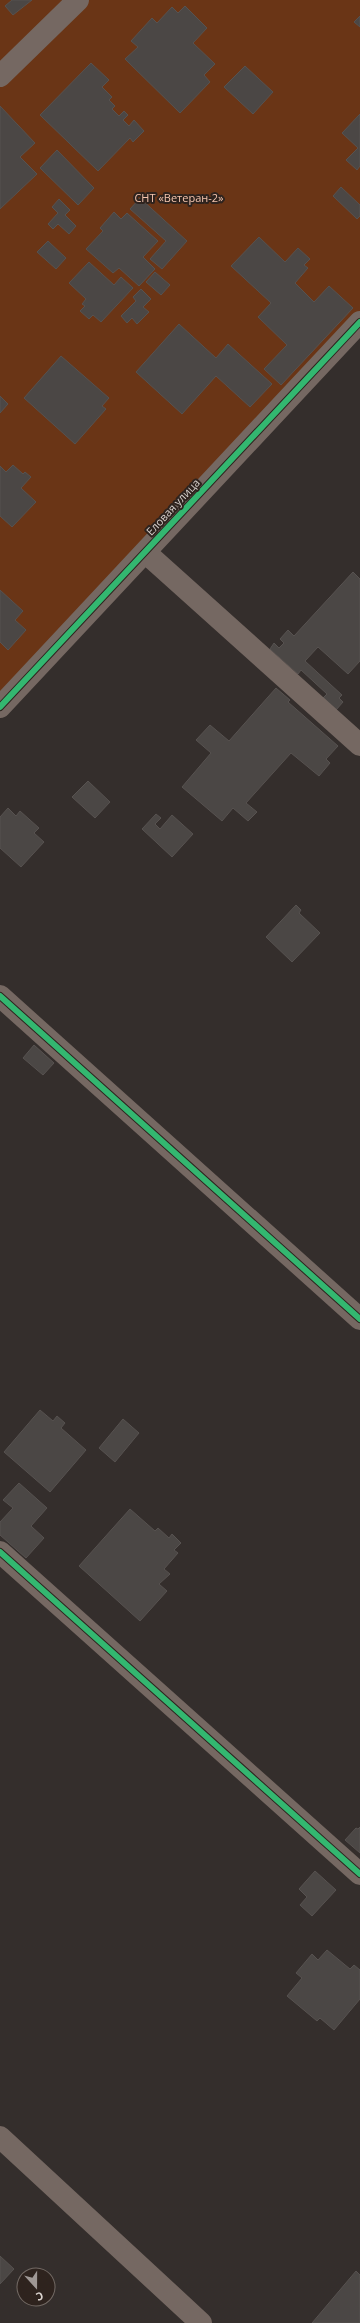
<svg xmlns="http://www.w3.org/2000/svg" width="360" height="2323" font-family="'Open Sans',sans-serif">
<style>
.green{fill:#6a3516}
.building{fill:#4b4745;stroke:#575250}
.lines{fill:none;stroke-linecap:round;stroke-linejoin:round}
.minor{stroke:#756862;stroke-width:22}
.cycleway-casing{stroke:#2e231e;stroke-width:8}
.cycleway{stroke:#33b770;stroke-width:6}
.labels{text-anchor:middle;stroke-width:4;stroke-linejoin:round;paint-order:stroke}
.park-label{font-size:11px;fill:#f5c5ae;stroke:#2e231e}
.street-label{font-size:11px;fill:#d8d1cd;stroke:#2e231e}
</style>
<rect width="100%" height="100%" fill="#342e2c"/>
<path class="green" d="M0,0H360V322L0,707Z"/>
<path class="building" d="M12,0H32L13,15L5,6Z
M185,6L207,28L193,43L215,64L204,75L210,82L180,113L125,59L138,47L131,41L152,18L157,23L172,7L178,13Z
M360,16V27L354,22Z
M91,63L109,80L102,87L112,97L109,100L115,106L112,109L119,116L124,111L128,115L123,120L129,126L134,120L144,131L133,142L130,138L98,171L40,115Z
M245,66L273,92L253,114L224,87Z
M0,106L35,143L20,157L37,174L0,209Z
M360,114V166L357,170L346,160L358,148L342,133Z
M57,150L94,188L78,205L40,168Z
M341,187L360,205V216L357,219L333,196Z
M140,198L187,241L162,269L150,259L166,241L130,209Z
M59,199L70,210L65,215L76,226L69,234L58,224L53,229L48,224L58,213L52,207Z
M114,212L121,219L127,213L158,241L143,257L155,269L139,286L119,268L113,273L86,249L103,231L100,228Z
M259,237L285,262L298,248L310,259L304,265L308,268L295,283L314,302L329,286L353,308L281,385L264,369L287,345L258,317L271,303L231,266Z
M48,241L66,258L56,269L37,252Z
M89,262L114,285L121,277L133,288L101,322L93,315L89,319L80,311L85,306L82,304L86,299L69,283Z
M155,272L170,285L161,295L146,282Z
M141,289L151,299L143,307L149,312L137,324L132,318L127,323L121,316L136,301L133,297Z
M179,324L216,358L228,344L272,384L250,407L216,376L182,414L136,372Z
M61,356L109,398L102,406L106,409L75,444L24,398Z
M0,396L8,404L0,413Z
M13,465L23,474L25,472L31,477L21,488L36,502L12,527L0,516V466L6,472Z
M353,572L360,579V661L348,674L318,647L305,661L342,695L339,698L343,702L336,710L323,698L327,694L301,670L298,674L270,649L274,643L279,648L284,643L280,639L288,630L294,636Z
M0,590L23,611L15,620L26,630L8,650L0,642Z
M276,688L290,700L288,702L338,746L326,759L330,763L319,776L291,753L246,803L257,812L248,821L233,808L222,821L182,787L211,753L196,740L210,725L229,741Z
M88,781L110,802L95,818L72,797Z
M8,808L16,816L20,811L39,828L34,833L44,842L21,867L0,848V817Z
M156,814L161,818L155,824L160,829L172,815L193,834L172,857L142,829Z
M296,905L301,910L299,913L320,933L292,962L266,937Z
M34,1045L54,1063L43,1075L23,1058Z
M40,1410L53,1421L57,1416L65,1423L61,1428L86,1450L50,1492L4,1452Z
M123,1419L139,1433L115,1462L99,1448Z
M19,1483L47,1508L31,1526L44,1538L26,1558L0,1535V1522L13,1508L3,1500Z
M130,1509L155,1531L158,1528L169,1538L172,1534L181,1543L174,1550L178,1553L164,1569L170,1574L159,1584L167,1591L140,1621L79,1566Z
M360,1827V1853L345,1840L356,1828L358,1829Z
M315,1871L336,1890L312,1916L300,1905L307,1897L299,1889Z
M327,1950L350,1969L354,1965L360,1970V1999L334,2030L320,2018L317,2021L287,1996L302,1978L296,1973L312,1954L318,1960Z
M0,2256L14,2269L0,2284Z
M356,2271L360,2275V2323H312Z"/>
<g class="lines">
<path class="minor" d="M0,76L78,0
M145,552L360,745
M0,707L360,322
M0,996L360,1319
M0,1552L360,1874
M0,2137L201,2323"/>
<defs>
<path id="cycleway" d="M0,707L360,322
M0,996L360,1319
M0,1552L360,1874"/>
</defs>
<use href="#cycleway" class="cycleway-casing"/>
<use href="#cycleway" class="cycleway"/>
</g>
<g class="labels">
<g class="park-label">
<text x="179" y="202">СНТ «Ветеран-2»</text>
</g>
<g class="street-label">
<text transform="translate(173 507) rotate(-47)" y="4">Еловая улица</text>
</g>
</g>
<g transform="translate(36 2287) rotate(159)"><circle r="19" fill="#2e231e" stroke="#726964"/>
<path d="M0-3L7 15L0 10L-7 15Z" fill="#9f9895"/>
<text y="-6" font-size="11" font-weight="bold" text-anchor="middle" fill="#d8d1cd">С</text>
</g>
</svg>
